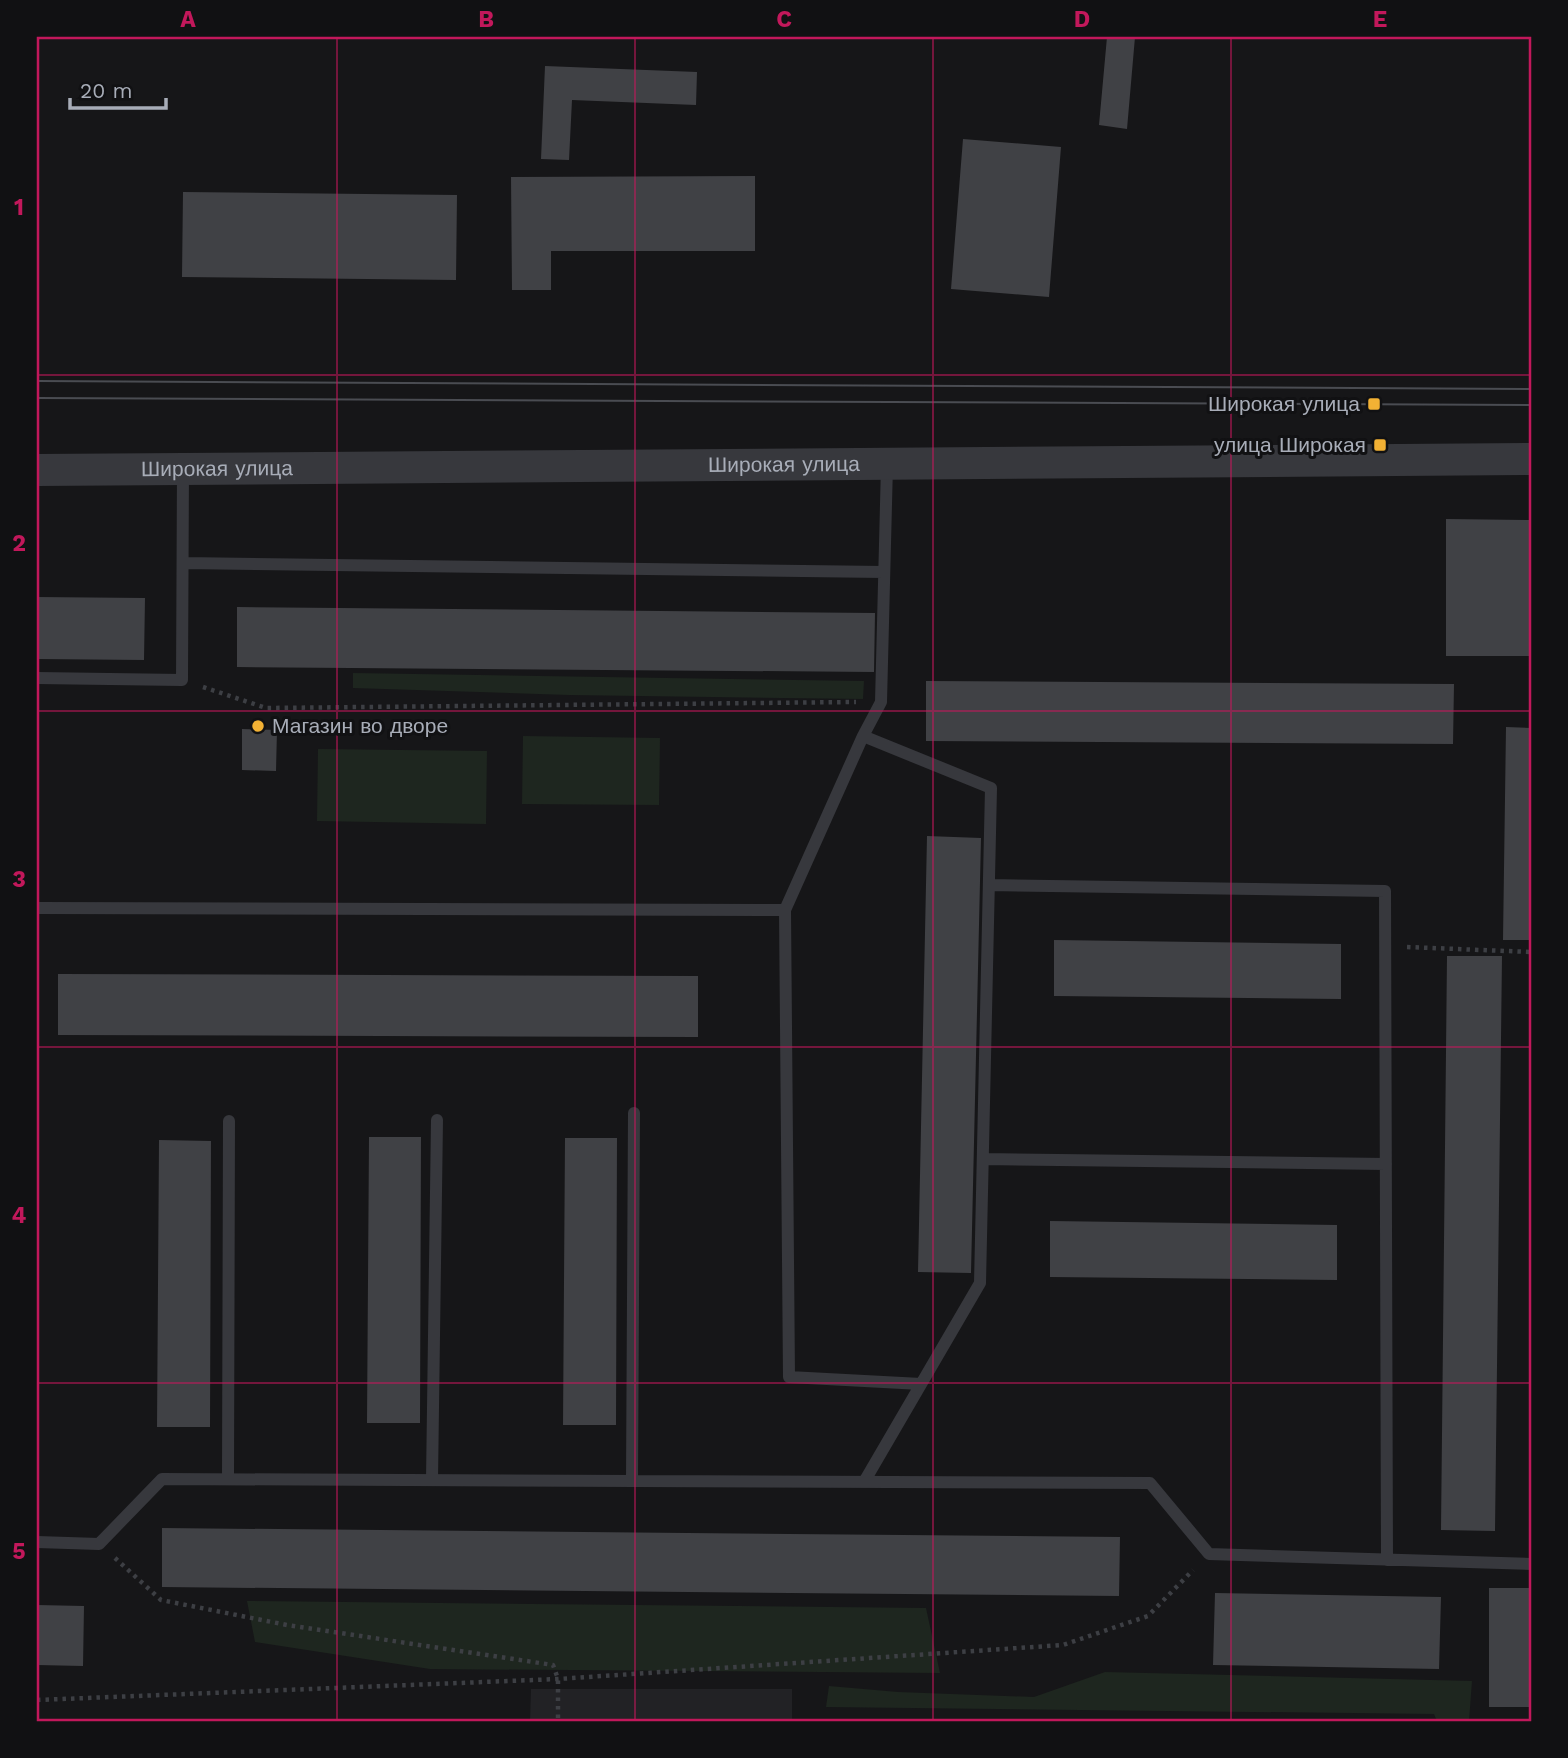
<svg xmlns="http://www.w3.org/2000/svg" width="1568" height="1758" font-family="'Work Sans',sans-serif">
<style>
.built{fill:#222225}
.green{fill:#1e261f}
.building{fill:#404145}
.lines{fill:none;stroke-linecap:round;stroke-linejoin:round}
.path{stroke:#3d3f44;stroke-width:4.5;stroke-dasharray:3.5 5;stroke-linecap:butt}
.service{stroke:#37383d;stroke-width:12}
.tertiary{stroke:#37383d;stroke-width:32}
.tram{stroke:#4a4c52;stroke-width:2}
.grid{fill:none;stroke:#c2185b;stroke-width:2;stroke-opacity:0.55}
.poi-dot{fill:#f2b134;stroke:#111113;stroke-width:2.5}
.labels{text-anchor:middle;stroke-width:6;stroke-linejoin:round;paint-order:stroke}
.poi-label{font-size:21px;fill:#a8adb8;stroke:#111113;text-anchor:end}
.street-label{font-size:21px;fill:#a8adb8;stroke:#111113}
.neatline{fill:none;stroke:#c2185b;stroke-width:2.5}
.grid-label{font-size:23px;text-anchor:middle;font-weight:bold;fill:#c2185b}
</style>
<rect width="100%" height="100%" fill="#161618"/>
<path class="built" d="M531,1689H792V1721H530Z"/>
<path class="green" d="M353,673L864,681L863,699L569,695L353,688Z
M523,736L660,738L659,805L522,804Z
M318,749L487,751L486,824L317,821Z
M247,1601L926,1608L940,1673L430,1669L255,1642Z
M1105,1672L1472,1681L1469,1721H1437L1434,1714L826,1707L829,1686L898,1692L1034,1697Z"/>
<path class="building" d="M1107,37H1135L1127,129L1099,125Z
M545,66L697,72L696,105L572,100L569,160L541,159Z
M963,139L1061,147L1049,297L951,289Z
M755,176V251H551V290H512L511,177Z
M183,192L457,195L456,280L182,277Z
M1446,519L1531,520V656H1446Z
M37,597L145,598L144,660L37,659Z
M237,607L875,613L874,672L237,667Z
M926,681L1454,684L1453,744L926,741Z
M1506,727L1531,728V940H1503Z
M242,729L277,730L276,771L242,770Z
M927,836L981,838L971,1273L918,1272Z
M1054,940L1341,944V999L1054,996Z
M1447,956H1502L1495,1531L1441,1530Z
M58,974L698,976V1037L58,1035Z
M369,1137H421L420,1423H367Z
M565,1138H617L616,1425H563Z
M159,1140L211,1141L210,1427H157Z
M1050,1221L1337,1225V1280L1050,1277Z
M162,1528L1120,1537L1119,1596L162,1587Z
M1489,1588H1531V1707H1489Z
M1215,1593L1441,1597L1439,1669L1213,1665Z
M37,1605L84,1606L83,1666L37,1665Z"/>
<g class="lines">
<path class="path" d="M203,687L266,708L856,702
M1407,947L1531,952
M115,1558L161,1600L287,1625L553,1665L558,1679V1721
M37,1700L558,1679L1063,1645L1148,1616L1193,1570"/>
<path class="service" d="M887,465L881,702L863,736L785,910L789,1377L921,1384
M183,563L884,572
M37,678L182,680L183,469
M863,736L991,788L980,1283L864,1482
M989,885L1385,891L1387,1560
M37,908L785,910
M983,1159L1386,1164
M228,1479L229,1121
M432,1480L437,1120
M632,1481L634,1113
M37,1542L99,1544L162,1479L1150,1483L1209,1554L1531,1564"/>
<path class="tertiary" id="s1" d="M37,470L1531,459"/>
<path class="tram" d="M37,381L1531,389
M37,398L1531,405"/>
</g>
<path class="grid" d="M337,37V1721M635,37V1721M933,37V1721M1231,37V1721M37,375H1531M37,711H1531M37,1047H1531M37,1383H1531"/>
<g class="poi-dot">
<rect x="1367" y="397" width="14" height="14" rx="3.5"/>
<rect x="1373" y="438" width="14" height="14" rx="3.5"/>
<circle cx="258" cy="726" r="7"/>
</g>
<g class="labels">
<g class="poi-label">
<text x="1360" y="411">Широкая улица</text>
<text x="1366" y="452">улица Широкая</text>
<text x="272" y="733" text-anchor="start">Магазин во дворе</text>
</g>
<g class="street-label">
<text dy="7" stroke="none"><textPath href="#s1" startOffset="747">Широкая улица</textPath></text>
<text dy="7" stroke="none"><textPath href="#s1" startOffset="180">Широкая улица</textPath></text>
</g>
</g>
<rect width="1568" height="1758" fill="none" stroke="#111113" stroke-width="77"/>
<path d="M70 98v10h96v-10" fill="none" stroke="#a8adb8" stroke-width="3.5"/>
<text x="80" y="98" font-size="21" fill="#a8adb8" stroke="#111113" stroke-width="5" paint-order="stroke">20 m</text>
<rect x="38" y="38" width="1492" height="1682" class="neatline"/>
<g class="grid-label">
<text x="188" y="27">A</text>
<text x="486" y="27">B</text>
<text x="784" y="27">C</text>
<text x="1082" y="27">D</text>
<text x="1380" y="27">E</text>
<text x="19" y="215">1</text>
<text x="19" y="551">2</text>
<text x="19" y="887">3</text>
<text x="19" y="1223">4</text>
<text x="19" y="1559">5</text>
</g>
</svg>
